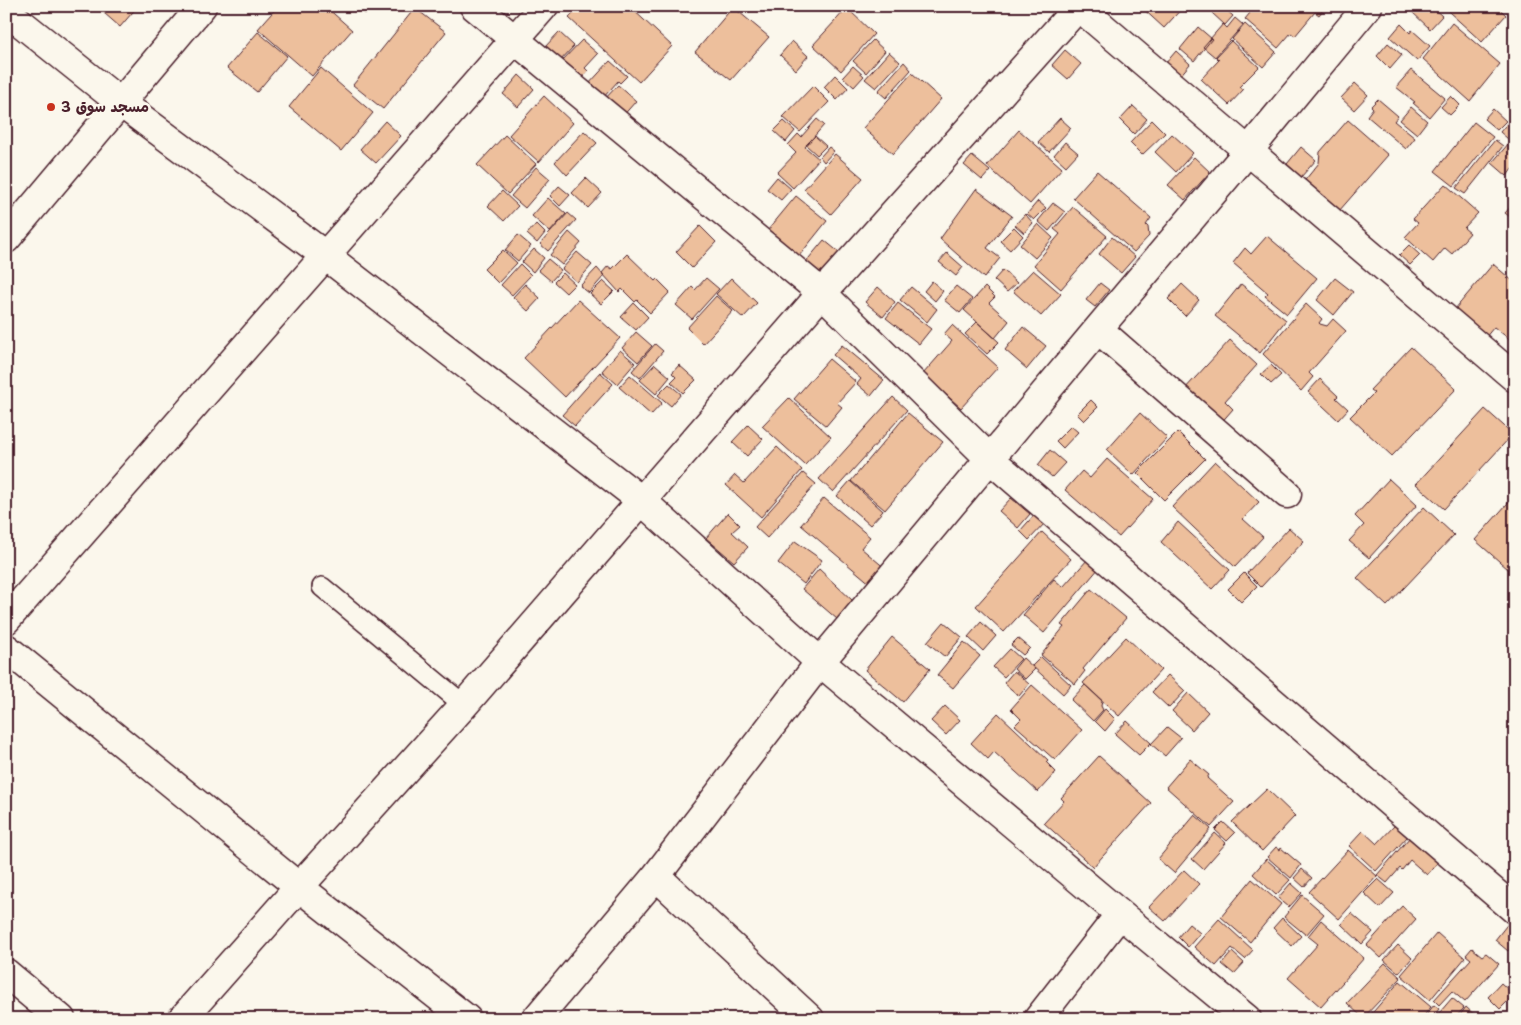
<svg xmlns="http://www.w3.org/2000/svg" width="1521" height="1025" font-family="'Playpen Sans','Playpen Sans Arabic',sans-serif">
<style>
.building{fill:#edbf9c;stroke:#4a1f2b}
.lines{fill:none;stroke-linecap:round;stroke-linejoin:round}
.service-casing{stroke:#4a1f2b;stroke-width:22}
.minor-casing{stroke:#4a1f2b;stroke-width:31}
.service{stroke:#fbf7ec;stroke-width:19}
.minor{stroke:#fbf7ec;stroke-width:28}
.poi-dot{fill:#c8321e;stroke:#fbf7ec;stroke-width:2}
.labels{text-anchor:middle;stroke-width:5;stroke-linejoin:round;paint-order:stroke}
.poi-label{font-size:15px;font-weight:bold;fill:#4a1f2b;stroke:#fbf7ec;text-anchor:start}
</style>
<rect width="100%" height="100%" fill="#fbf7ec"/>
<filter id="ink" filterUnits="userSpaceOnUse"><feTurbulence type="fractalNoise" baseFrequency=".02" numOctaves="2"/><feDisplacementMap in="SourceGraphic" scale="10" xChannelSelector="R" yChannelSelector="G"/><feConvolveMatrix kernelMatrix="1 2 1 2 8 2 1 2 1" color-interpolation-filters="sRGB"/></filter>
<g filter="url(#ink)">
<path class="building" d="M96,6H138L120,27Z
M278,6H325L352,30L312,76L258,29Z
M357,6H373L365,14Z
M580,6H629L672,46L639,82L569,18Z
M1140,6H1184L1164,28Z
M1218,6H1222L1233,16L1225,25L1212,13Z
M1242,6H1326L1319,15L1315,12L1295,36L1291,33L1278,48L1245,19L1250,13Z
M1415,6H1431L1442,16L1430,29L1411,11Z
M1454,6H1497L1506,15L1482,42L1449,12Z
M733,7L769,37L731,80L695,52Z
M415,8L446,32L383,109L353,85Z
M847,8L874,34L841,71L813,45Z
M1235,18L1243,25L1215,57L1203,47L1223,24L1227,28Z
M1452,23L1500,64L1470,101L1423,59Z
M1245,24L1276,52L1263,67L1232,39Z
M1401,24L1410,33L1412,30L1430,46L1417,61L1390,37Z
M1198,27L1212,39L1194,61L1180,49Z
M258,32L287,56L257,92L227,68Z
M559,32L574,46L559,62L544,48Z
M582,40L598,54L585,68L588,71L579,81L560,63Z
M873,40L885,51L866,73L853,61Z
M792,41L808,56L796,70L780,55Z
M1231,41L1259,67L1239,87L1243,90L1229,105L1201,79L1219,60L1216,57Z
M1388,43L1402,55L1390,69L1377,56Z
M1065,50L1081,64L1068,79L1052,65Z
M1176,51L1190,64L1179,77L1165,64Z
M889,52L900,62L876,88L865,79Z
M610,61L627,76L620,83L618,81L602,99L587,86Z
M904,62L911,70L886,98L878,91Z
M853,66L864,76L854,87L843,77Z
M321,68L373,113L341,151L289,107Z
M1411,70L1445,98L1429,117L1413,103L1415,102L1396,87Z
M912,73L941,99L893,154L863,128Z
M519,75L534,89L518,107L503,94Z
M835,75L848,88L837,100L824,87Z
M1355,83L1368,95L1354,110L1341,98Z
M618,85L636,101L621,118L603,101Z
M813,86L829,102L800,132L783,117Z
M544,96L573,123L539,162L509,135Z
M1451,96L1460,105L1450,115L1441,107Z
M1378,99L1398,116L1394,121L1415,138L1406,149L1367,116L1373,108L1371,106Z
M1133,106L1147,119L1134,134L1120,120Z
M1411,107L1427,121L1417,134L1400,120Z
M1493,109L1506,121L1497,130L1484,119Z
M1515,114V145L1500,132Z
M1060,118L1071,128L1049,152L1038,142Z
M817,119L824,125L805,147L819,159L793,188L777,173L796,153L788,145L798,134L801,137Z
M1152,120L1165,133L1142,155L1130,143Z
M1348,120L1388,155L1332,219L1301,185L1319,163L1320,152Z
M385,121L401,136L376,163L360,149Z
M784,121L795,131L786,142L774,131Z
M1474,122L1493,137L1454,186L1435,171Z
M1019,130L1062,168L1030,204L987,166Z
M584,131L597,143L567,175L555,162Z
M1172,134L1193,153L1176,172L1155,152Z
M505,135L536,164L508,194L477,165Z
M815,136L826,146L817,155L806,145Z
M1495,140L1503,146L1465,194L1456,188Z
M1065,142L1078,153L1066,166L1054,155Z
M1509,143L1515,148V171L1512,169L1507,176L1492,163Z
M829,147L834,151L824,162L820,157Z
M1301,147L1316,160L1301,177L1287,164Z
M835,154L863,178L831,214L804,189Z
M972,156L990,171L982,180L964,165Z
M1194,157L1210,172L1185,200L1168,185Z
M536,167L550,179L525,208L511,196Z
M1097,171L1151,218L1146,225L1148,227L1149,236L1134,252L1073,198Z
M777,177L791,189L781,200L767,189Z
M586,178L602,193L588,208L572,193Z
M1445,184L1478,213L1464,228L1470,233L1452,254L1445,248L1433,262L1405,237L1418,223L1413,219Z
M559,186L570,195L560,206L550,196Z
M976,189L1012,216L987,248L1000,258L984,278L940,239Z
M502,191L518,206L504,221L488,206Z
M796,196L827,221L799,256L768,230Z
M548,198L566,214L550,232L532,216Z
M1038,201L1046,208L1034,220L1027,214Z
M1515,202V221L1505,213Z
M1053,203L1065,212L1049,231L1038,221Z
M1073,207L1107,236L1061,289L1034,265L1060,234L1054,229Z
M568,213L576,220L548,251L540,244Z
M1025,214L1033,223L1024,233L1015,225Z
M536,224L545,233L537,243L527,234Z
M1038,224L1053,238L1035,258L1020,245Z
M700,226L716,242L692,268L676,252Z
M1014,227L1023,236L1010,250L1000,241Z
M569,232L581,243L562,265L550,255Z
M518,235L531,246L518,261L505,250Z
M1267,236L1317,278L1287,314L1265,296L1268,293L1233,263L1245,248L1251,254Z
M1112,237L1135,257L1121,273L1099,254Z
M824,240L846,258L834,273L827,267L814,282L799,270Z
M1409,245L1420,255L1410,265L1399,255Z
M534,249L544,258L533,272L522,262Z
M503,250L517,263L498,283L484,269Z
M577,252L592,265L577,282L562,269Z
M947,253L963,267L956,276L939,262Z
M627,254L655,281L657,279L670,292L650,313L637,300L635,302L622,289L619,292L602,273L608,266L612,269Z
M548,259L561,270L551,281L538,270Z
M520,264L531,275L512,295L501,285Z
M1493,264L1515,283V340L1513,342L1494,327L1476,349L1444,322Z
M597,268L604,276L589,293L580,286Z
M1003,270L1017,283L1007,292L994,280Z
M1033,270L1061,294L1041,316L1013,291Z
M563,273L575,284L566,293L554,282Z
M706,278L719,289L692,319L676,305L692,287L695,290Z
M731,278L757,303L743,318L716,294Z
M1335,278L1353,292L1334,315L1317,300Z
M603,281L614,291L601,304L590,294Z
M932,281L943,291L935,301L924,291Z
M1100,283L1109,290L1095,307L1086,300Z
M525,284L540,298L528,311L513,297Z
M1182,284L1199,300L1185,316L1168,299Z
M1241,284L1286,320L1260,353L1215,316Z
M956,286L972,299L960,313L944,300Z
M878,287L895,302L883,317L865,302Z
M911,287L937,309L927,322L900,300Z
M985,287L995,297L989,303L1009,321L995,338L964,310Z
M716,296L733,311L703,344L687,328Z
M578,300L620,338L565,397L524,358Z
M634,303L648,317L636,330L621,317Z
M898,303L931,329L919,344L886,318Z
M1306,304L1322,319L1319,323L1320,324L1327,326L1333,319L1346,331L1309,373L1313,377L1301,391L1263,354Z
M977,322L999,342L987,354L965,334Z
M952,325L998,367L961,408L923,374L952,341L944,334Z
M1023,327L1046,346L1027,369L1005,350Z
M636,332L652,346L638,362L622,348Z
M1230,340L1257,365L1225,401L1233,409L1219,425L1183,391Z
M655,344L663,351L640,378L632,371Z
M842,345L884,380L871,396L857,384L861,379L833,355Z
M1411,347L1456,389L1392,456L1350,417L1374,393L1370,390Z
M620,350L635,363L617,384L602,371Z
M829,359L856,382L837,403L842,407L826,426L794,399Z
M655,364L670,377L656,394L640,380Z
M679,365L696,380L683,393L671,382L676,377L672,373Z
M1271,365L1281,375L1271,384L1261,374Z
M600,372L613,384L575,426L562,415Z
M630,375L662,403L651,415L619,387Z
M1320,379L1338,396L1336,398L1348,409L1338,420L1308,392Z
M669,384L681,394L671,406L658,395Z
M893,397L907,410L833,492L819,479Z
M789,398L831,437L805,465L762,426Z
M1091,400L1098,407L1084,421L1077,414Z
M1485,409L1513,434L1444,509L1416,484Z
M908,413L943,442L885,510L851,481Z
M1140,413L1167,438L1133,475L1107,450Z
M748,425L763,439L747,456L732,442Z
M1071,426L1078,432L1063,448L1056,441Z
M1178,432L1205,459L1164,500L1137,473Z
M777,447L802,470L761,517L726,485L735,475L744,483Z
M1050,450L1065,463L1052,477L1038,465Z
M1107,459L1153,499L1119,537L1065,490L1082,471L1090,478Z
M1215,461L1259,502L1243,519L1263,537L1235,567L1172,507Z
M803,473L816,484L767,538L755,527Z
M1389,479L1417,505L1369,558L1349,541L1364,525L1355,516Z
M850,481L883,511L870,525L837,496Z
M1515,495V562L1508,569L1475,540Z
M824,498L870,537L861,548L886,569L872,585L801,525Z
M1011,498L1030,514L1018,528L999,511Z
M1424,507L1454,535L1387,606L1357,578Z
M728,513L740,525L732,532L748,547L734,562L706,538Z
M1036,513L1046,522L1029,540L1020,531Z
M1178,522L1230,570L1212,589L1161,542Z
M1289,528L1304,541L1261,587L1247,573Z
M1042,532L1071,559L1004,632L976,606Z
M795,541L822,560L804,584L778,563Z
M1088,559L1099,568L1044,633L1023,615L1054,579L1063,587Z
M819,569L853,601L837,619L802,589Z
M1244,573L1257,586L1241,602L1228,589Z
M1091,589L1126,618L1083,669L1085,671L1075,684L1041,655L1064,627L1061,625Z
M944,622L962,637L945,657L927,642Z
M981,622L996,636L983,651L968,637Z
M892,637L930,669L903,702L865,670Z
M1126,637L1161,670L1119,716L1083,683Z
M1018,638L1030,648L1023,655L1011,645Z
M964,642L980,656L953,688L937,675Z
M1010,649L1021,659L1004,677L993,667Z
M1041,657L1071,685L1063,694L1032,666Z
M1023,658L1035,669L1025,679L1014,669Z
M1014,671L1029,684L1019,696L1004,683Z
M1168,675L1185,691L1169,708L1152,692Z
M1032,685L1082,730L1055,760L1015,725L1021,719L1011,709Z
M1085,685L1102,701L1101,706L1103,710L1093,721L1071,700Z
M1188,693L1208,712L1192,730L1172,711Z
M945,706L960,720L946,735L931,721Z
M1105,709L1115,719L1105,731L1095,721Z
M998,713L1048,760L1046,762L1056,772L1038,792L994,752L988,759L971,743Z
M1127,721L1151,743L1139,755L1115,734Z
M1167,727L1181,738L1165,756L1151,744Z
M1099,756L1151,803L1093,867L1044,823L1064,801L1061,798Z
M1190,759L1209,775L1207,778L1234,802L1211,827L1166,787Z
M1267,789L1295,816L1262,851L1232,822Z
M1195,815L1211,829L1174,873L1158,859Z
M1223,822L1235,833L1227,841L1215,830Z
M1395,825L1408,836L1376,871L1349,846L1363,831L1377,844Z
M1215,833L1226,843L1203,869L1192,859Z
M1410,837L1438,862L1427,875L1410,860L1402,870L1400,868L1387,883L1377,875Z
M1276,847L1280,850L1281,848L1301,865L1291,878L1267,857Z
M1348,850L1377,876L1339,919L1309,892Z
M1266,859L1290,880L1276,895L1253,874Z
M1302,869L1312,878L1304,887L1294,878Z
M1184,870L1199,884L1165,921L1149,907Z
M1252,879L1281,904L1250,942L1221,917Z
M1378,879L1394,893L1380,908L1364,893Z
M1291,883L1302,893L1289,907L1278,898Z
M1302,895L1324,914L1306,935L1284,917Z
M1402,906L1416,919L1381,958L1367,945Z
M1351,913L1373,932L1362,944L1341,924Z
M1282,918L1301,936L1292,946L1273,928Z
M1219,919L1253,950L1245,959L1232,948L1216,966L1194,947Z
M1321,920L1364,958L1321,1007L1288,978L1318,944L1308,936Z
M1510,921L1515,925V942L1508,951L1495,940Z
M1189,924L1200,933L1188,947L1178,937Z
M1437,933L1465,958L1430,1000L1401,975Z
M1398,945L1412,958L1399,973L1384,960Z
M1472,948L1482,956L1486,953L1499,964L1465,1002L1452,991L1439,1005L1434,1000L1471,959L1466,955Z
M1232,952L1244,963L1234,974L1222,964Z
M1385,963L1401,978L1363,1018L1347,1003Z
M1400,981L1431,1007L1421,1019H1367Z
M1501,983L1514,995L1500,1009L1488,997Z
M1452,998L1464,1008L1454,1019H1434Z
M1434,1005L1439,1009L1431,1019H1423Z
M1466,1007L1479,1019H1457Z"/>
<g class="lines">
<defs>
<path id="service" d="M322,587L464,705"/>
<path id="minor" d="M474,6L822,293L990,459L1515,910
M1078,6L1515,378
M6,11L121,103L326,256L641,500L820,662L1120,914L1247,1019
M6,239L202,6
M1098,329L1287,494
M6,620L544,6
M6,648L299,887L467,1019
M656,876L810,1019
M6,973L61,1019
M182,1019L299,887L464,705L822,293L1079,6
M536,1019L656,876L820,662L1098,329L1249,150L1368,6
M1038,1019L1120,914"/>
</defs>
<use href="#service" class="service-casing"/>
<use href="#minor" class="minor-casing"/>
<use href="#service" class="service"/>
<use href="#minor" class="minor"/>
</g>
</g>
<circle class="poi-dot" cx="51" cy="107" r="5"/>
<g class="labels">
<g class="poi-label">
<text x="61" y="112">مسجد سوق 3</text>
</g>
</g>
<rect width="1521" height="1025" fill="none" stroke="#fbf7ec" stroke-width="25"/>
<rect x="12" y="12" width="1496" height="1000" fill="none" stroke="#4a1f2b" stroke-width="2" filter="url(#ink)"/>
</svg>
